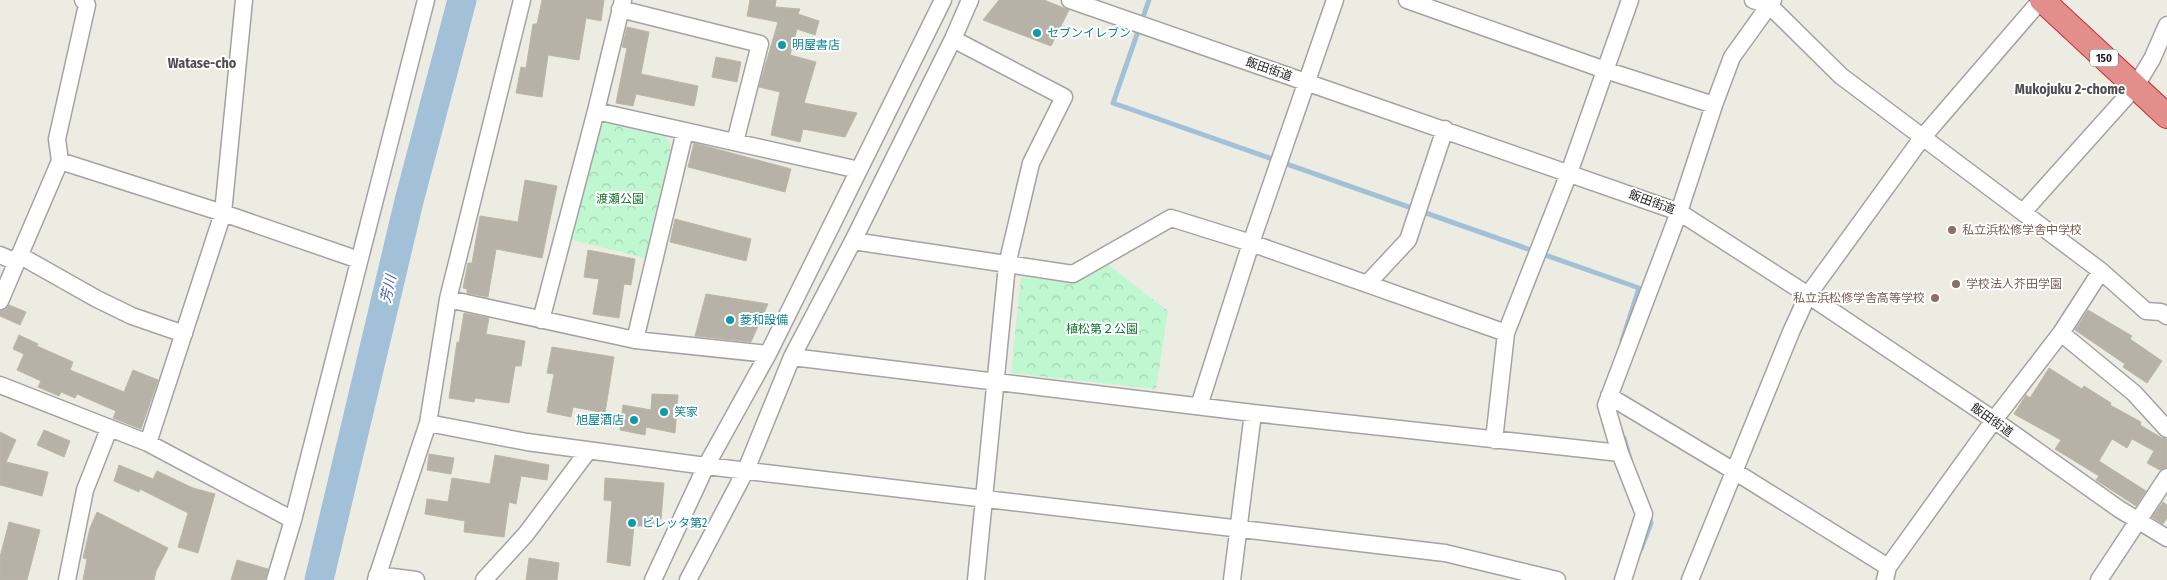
<svg xmlns="http://www.w3.org/2000/svg" width="2167" height="580" font-family="'Fira Sans Condensed','Noto Sans JP',sans-serif">
<style>
.park{fill:url(#park-crowns)}
.lines{fill:none;stroke-linecap:round;stroke-linejoin:round}
.stream{stroke:#a3c0d9;stroke-width:5}
.river{stroke:#a3c0d9;stroke-width:29}
.building{fill:#b6b2a7;stroke:#beb6a5}
.minor-casing{stroke:#a3a3a3;stroke-width:19}
.highway-casing{stroke:#d02a3c;stroke-width:26}
.minor{stroke:#fff;stroke-width:16}
.highway{stroke:#e28f8b;stroke-width:24}
.culture-dot{fill:#0f9aa8;stroke:#fff;stroke-width:2}
.education-dot{fill:#8d6e63;stroke:#fff;stroke-width:2}
.labels{text-anchor:middle;stroke-width:4;stroke-linejoin:round;paint-order:stroke}
.shield{fill:#fff;stroke:#606060;stroke-width:1}
.shield-label{font-size:11px;font-weight:bold;fill:#1c1c1c}
.culture-label{font-size:12px;fill:#0d838f;stroke:#fff;text-anchor:start}
.street-label{font-size:12px;fill:#1c1c1c;stroke:#fff}
.park-label{font-size:12px;fill:#0f752f;stroke:#fff}
.education-label{font-size:12px;fill:#785e54;stroke:#fff;text-anchor:start}
.neighbourhood-label{font-size:14px;font-weight:bold;fill:#4f4f4f;stroke:#fff}
.water-label{font-size:14px;font-style:italic;fill:#4c65a7;stroke:#fff}
</style>
<defs>
<pattern id="park-crowns" width="20" height="18" patternUnits="userSpaceOnUse" patternTransform="scale(1.25)"><rect width="20" height="18" fill="#bff7d0"/><path d="M2 6a3 3 0 1 1 6 0M12 15a3 3 0 1 1 6 0" fill="none" stroke="#a4d3b2"/></pattern>
</defs>
<rect width="100%" height="100%" fill="#edece2"/>
<path class="park" d="M607,121L665,135L671,146L645,258L572,240L600,128Z
M1106,263L1168,311L1156,389L1011,373L1021,277L1076,282Z"/>
<g class="lines">
<path class="stream" d="M1149,0L1113,103L1639,288L1622,341
M1624,438L1630,459
M1641,549L1651,523L1649,517"/>
<path class="river" d="M319,580L409,201L462,0"/>
</g>
<path class="building" d="M542,0H604L601,21L586,18L579,60L548,55L542,97L516,93L521,67L526,68L533,24H537Z
M750,0H776L775,7L800,9L798,14L819,21L815,35L797,29L790,55L816,62L804,103L857,113L845,137L803,129L800,142L771,135L780,92L759,87L778,22L747,16Z
M999,0H1044L1069,10L1051,46L983,20Z
M627,27L649,32L641,74L698,86L694,106L636,94L633,106L616,103L627,48L622,47Z
M716,57L741,62L737,82L712,77Z
M694,143L791,169L785,192L688,167Z
M525,180L557,186L542,258L496,249L488,297L467,293V289L463,288L468,263H472L480,216L518,222Z
M675,219L751,239L746,261L670,242Z
M588,250L635,259L631,285L624,284L619,318L593,314L599,279L584,277Z
M706,294L768,304L751,342L695,336Z
M9,305L26,312L20,325L0,316V311L6,309Z
M2088,310L2132,336L2130,339L2162,361L2147,383L2123,367L2125,364L2075,330Z
M464,313L489,318L486,334L525,341L521,366H515L509,403L475,398L474,402L449,398L457,342L459,343Z
M19,335L38,344L37,346L73,362L70,370L124,392L133,370L158,380L141,429L113,418L116,411L77,394L75,398L61,392L59,396L38,387L41,381L17,370L24,354L13,349Z
M552,347L614,357L605,413L573,407L571,417L547,412L554,374L547,373Z
M2049,368L2082,389L2084,386L2111,403L2110,405L2141,422L2140,425L2162,438L2167,439V467L2160,470L2147,463L2154,451L2132,439L2127,448L2112,439L2099,461L2146,491L2136,506L2096,480L2099,476L2055,449L2061,440L2014,414L2026,395L2030,398Z
M652,394L678,395L675,433L646,427L645,435L620,430L623,405L651,410Z
M44,430L70,441L64,457L37,445Z
M0,432L16,440L6,462L48,472L42,496L0,485Z
M429,454L454,458L451,474L427,470Z
M495,455L549,465L547,480L521,476L516,504L509,502L504,537L464,532L465,521L425,514L427,499L448,502L452,478L490,484Z
M119,465L153,479L157,471L193,488L215,494L198,553L178,547L188,513L140,489L139,492L114,481Z
M605,478L664,483L661,519H654L653,526H634L630,566L607,562L612,501L604,500Z
M2163,502L2167,505V518L2163,524L2152,517Z
M97,512L168,548L156,571L154,580H83L87,559L83,558L90,528Z
M9,522L40,530L27,580H0V557Z
M529,558L559,563L557,580H526Z
M237,560L268,569L265,580H231Z"/>
<g class="lines">
<defs>
<path id="minor" d="M1070,0L1679,212L1808,295L1994,420L2119,509L2167,538
M1407,0L1605,70L1714,105
M1753,0L1769,5L1841,76L2101,271L2146,311L2161,312L2167,316
M620,9L760,44L735,142
M953,39L1064,97L1031,163L1007,265L976,580
M596,111L859,170
M60,161L223,213L359,260
M2023,212L2135,87L2152,59L2167,25
M853,241L1073,274L1171,218L1251,243L1506,333
M0,255L16,262
M19,255L97,299L132,316L184,334
M1367,284L1408,240L1445,129
M448,299L635,340L768,354
M0,301L60,161L57,139L87,5L83,0
M541,320L596,111L623,0
M2061,333L2134,393L2167,429
M635,340L685,131
M792,357L1253,413L1232,580
M0,385L148,443L293,520
M1609,396L1734,471L1888,567
M1199,406L1251,243L1335,0
M1253,413L1620,453L1606,405L1679,212L1714,105L1732,57L1773,0
M428,423L527,442L706,466L1445,553L1557,580
M1494,440L1506,333L1569,173L1630,0
M148,443L223,213L244,0
M1620,453L1644,514L1623,580
M377,575L416,580
M67,580L85,490L109,429
M275,580L293,520L426,0
M376,580L428,423L448,299L522,0
M484,580L526,534L588,451
M653,580L706,466L768,354L943,0
M688,580L746,470L792,357L853,241L953,39L970,0
M1690,580L1791,332L1808,295L1922,138L2041,0
M1885,580L1888,567L1994,420L2061,333L2101,271
M2099,580L2167,477"/>
<path id="highway" d="M2042,0L2167,116"/>
</defs>
<use href="#minor" class="minor-casing"/>
<use href="#highway" class="highway-casing"/>
<use href="#minor" class="minor"/>
<use href="#highway" class="highway"/>
</g>
<g class="culture-dot">
<circle cx="1037" cy="33" r="5"/>
<circle cx="782" cy="45" r="5"/>
<circle cx="730" cy="320" r="5"/>
<circle cx="664" cy="412" r="5"/>
<circle cx="634" cy="420" r="5"/>
<circle cx="632" cy="523" r="5"/>
</g>
<g class="education-dot">
<circle cx="1952" cy="230" r="5"/>
<circle cx="1956" cy="284" r="5"/>
<circle cx="1935" cy="298" r="5"/>
</g>
<g class="labels">
<rect class="shield" x="2090" y="49.5" width="28" height="17" rx="4"/>
<g class="shield-label">
<text x="2104" y="62">150</text>
</g>
<g class="culture-label">
<text x="1047" y="37">セブンイレブン</text>
<text x="792" y="49">明屋書店</text>
<text x="740" y="324">菱和設備</text>
<text x="674" y="416">笑家</text>
<text x="624" y="424" text-anchor="end">旭屋酒店</text>
<text x="642" y="527">ビレッタ第2</text>
</g>
<g class="street-label">
<text transform="translate(1269 69) rotate(19)" y="4">飯田街道</text>
<text transform="translate(1652 202) rotate(20)" y="4">飯田街道</text>
<text transform="translate(1992 420) rotate(35)" y="4">飯田街道</text>
</g>
<g class="park-label">
<text x="620" y="203">渡瀬公園</text>
<text x="1102" y="333">植松第２公園</text>
</g>
<g class="education-label">
<text x="1962" y="234">私立浜松修学舎中学校</text>
<text x="1966" y="288">学校法人芥田学園</text>
<text x="1925" y="302" text-anchor="end">私立浜松修学舎高等学校</text>
</g>
<g class="neighbourhood-label">
<text x="202" y="68">Watase-cho</text>
<text x="2070" y="94">Mukojuku 2-chome</text>
</g>
<g class="water-label">
<text transform="translate(388 289) rotate(-77)" y="5">芳川</text>
</g>
</g>
</svg>
